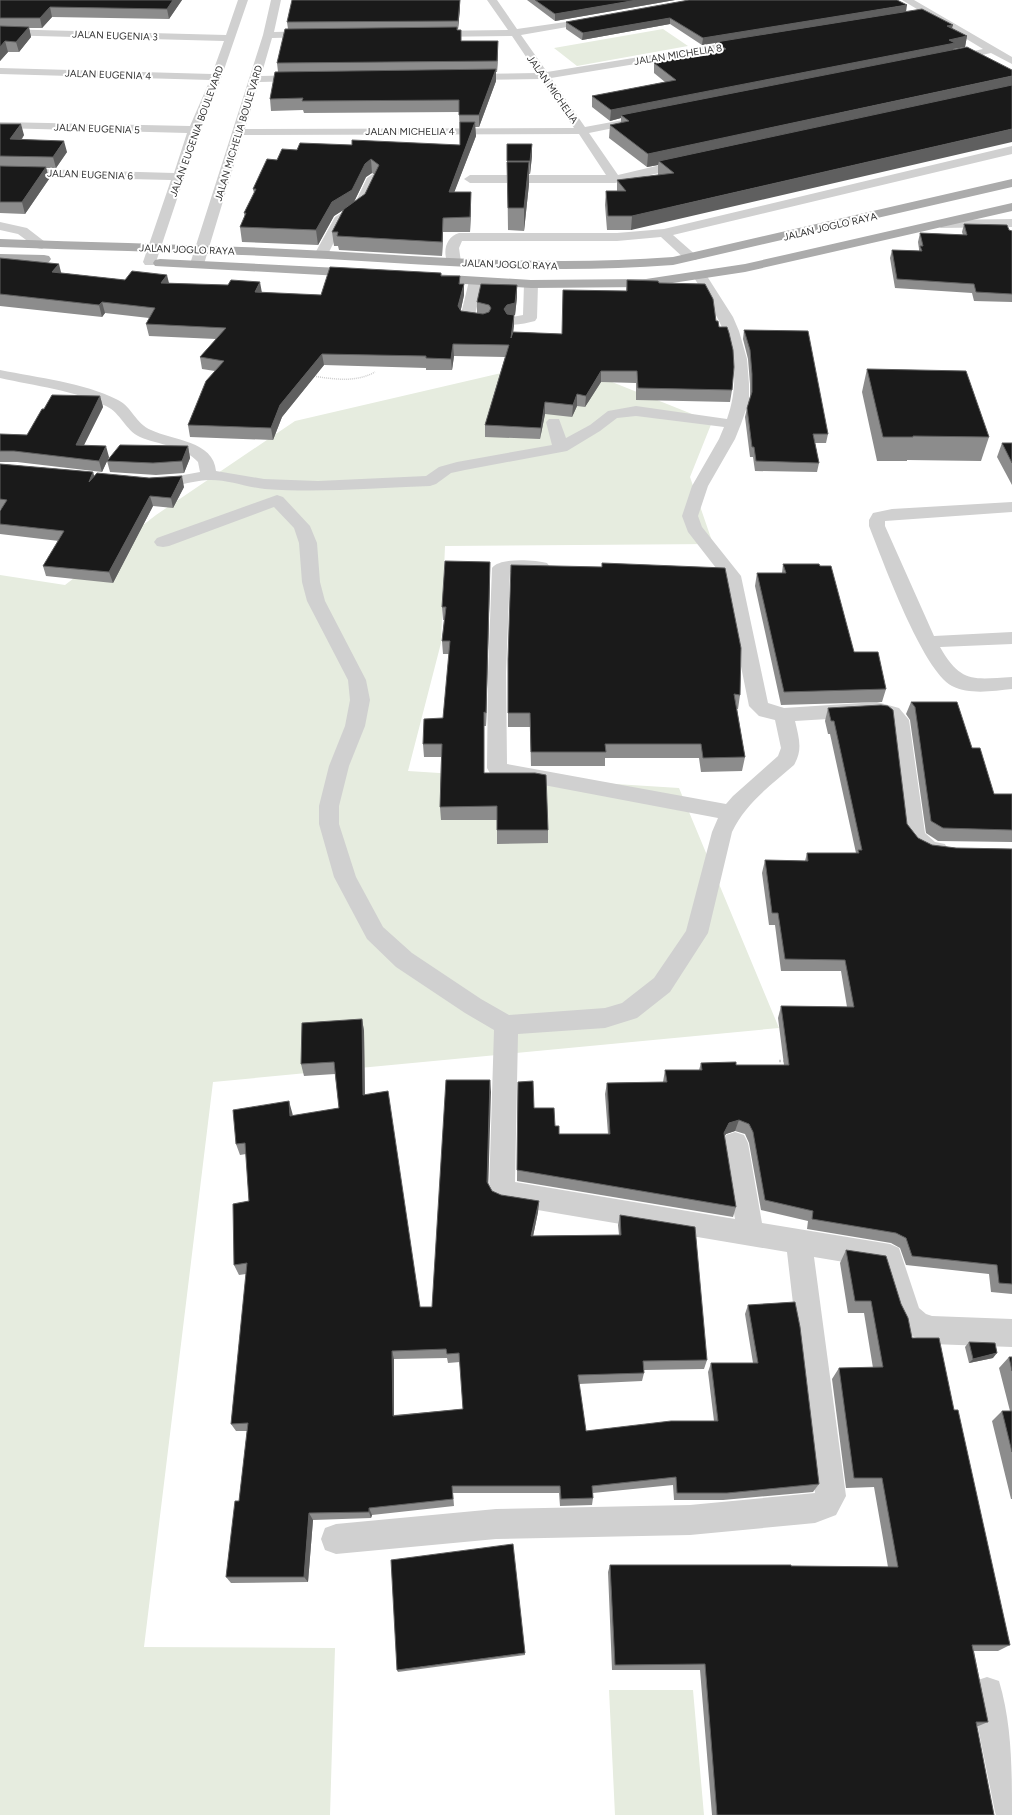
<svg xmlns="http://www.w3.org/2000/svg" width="1012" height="1815" font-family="Figtree,sans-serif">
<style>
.green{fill:#e6ecdf}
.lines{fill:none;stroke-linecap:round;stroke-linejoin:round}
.path-far1{stroke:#cdcdcd;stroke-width:1.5;stroke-dasharray:1 1;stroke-linecap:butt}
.path{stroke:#cdcdcd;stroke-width:2.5;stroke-dasharray:2 2;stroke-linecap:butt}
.minor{fill:#d0d0d0;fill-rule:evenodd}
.major{fill:#ababab;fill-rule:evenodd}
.wall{fill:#8c8c8c;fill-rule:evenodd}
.shaded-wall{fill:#5f5f5f}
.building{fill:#1a1a1a;stroke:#5f5f5f;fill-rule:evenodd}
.labels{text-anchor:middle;stroke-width:4;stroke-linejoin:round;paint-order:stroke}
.far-street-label{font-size:10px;fill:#333;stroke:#fff}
</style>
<rect width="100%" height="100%" fill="#fff"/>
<path class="green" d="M663,29L688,46L577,66L554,48Z
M557,360L712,422L690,477L713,544L445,546L441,643L408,771L679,788L779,1028L213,1082L144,1647L335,1648L330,1815H0V575L65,585L156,515L295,421Z
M609,1690H693L704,1815H615Z"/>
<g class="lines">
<path class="path-far1" d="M312,376C334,379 355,383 375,372"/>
<path class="path" d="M779,1061H786"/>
<path class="minor" d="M238,0H248L218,87L200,130L155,265H145L143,262L171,180L0,176V168L174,173L187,133L0,128V122L190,126L210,80L0,74V68L212,74L224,41L0,35V29L226,35Z
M271,0H281L274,32L313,31L318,34L313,37L272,38L261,76L304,75L309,78L304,81L259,82L245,129L574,128L541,79L467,80L462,77L467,74L537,73L512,36L431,37L426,34L431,31L508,30L487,0H497L517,29L600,17L601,19L600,21L596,22L521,35L547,72L744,40L749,43L744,46L551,78L585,127L639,117L643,118L645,120L643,122L589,133L618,175L686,159L692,163L690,166L615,183H470L464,179L470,175H606L579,134L243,135L204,264L202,267H192L190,264L263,35Z
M902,0H914L1012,57V64L991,53L950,62L946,61L945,59L946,57L983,49Z
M1012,146V154L673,235L698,257L696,260H686L661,237L617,241H462L459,248L461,262L459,265H449C442,254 445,237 459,233H617L664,229Z
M373,174L379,178L365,207L344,222L326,258H316L314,255L335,217L354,205L367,178Z
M1012,219V227L941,228L935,224L941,220Z
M0,222L27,228L49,245L42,249L37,248L18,234L0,230Z
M700,272L705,273L733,317L739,331L747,359L749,384V401L741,424L735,439L708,486L698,516L702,527L741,576L768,703L784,708L877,702L899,708L909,720L925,833L935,842L945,844L948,850L945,856C927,861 913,851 904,836L888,720L877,716L795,721C799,738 803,750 794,765C770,786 746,803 732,832L708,933L670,992L637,1018L605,1028L518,1034L515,1182L735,1219L722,1143L726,1135L735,1132L744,1135L748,1143L762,1223L890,1244L899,1248L919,1308L926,1314L932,1316L1012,1319V1347L932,1344L907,1334L898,1326L894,1316L880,1268L814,1257L846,1496L836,1515L815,1523L690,1535L496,1539L336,1554L325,1550L321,1539L325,1528L336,1524L496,1509L690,1505L815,1493L787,1252L502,1204L493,1200L489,1192L494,1030L465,1013L396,967L367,939L334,877L319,824V806L329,766L345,726L350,700L348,680L307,601L302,582L299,543L294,528L274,507L169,546L163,547L157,546L154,542L157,538L277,495L283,497L310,526L317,543L320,582L325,601L366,680L370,700L365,726L349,766L339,806V824L356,877L383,927L412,953L481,999L509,1015L605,1008L622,1003L654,978L686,931L712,832L718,818L491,775L487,768L488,673L492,568C500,557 535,560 547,563L550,567L547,571L541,572H510L506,673L507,764L726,804L733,796L778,756L781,748L775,720L759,716L749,706L723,577L688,532L682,516L692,486L719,439L724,427L636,416L617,418L600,431L567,451L465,470L451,473L436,484L430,486C375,488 320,493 265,489C246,487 226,479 208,480C187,481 168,491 147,485L145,482L147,479L178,476L200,472L198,462C184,446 159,445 140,437C125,430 121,413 106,406C74,390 35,386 0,378V370C39,378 82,382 118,400C132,407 136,424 151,430C172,440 214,441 216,471L264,479L318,481L426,476L439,467L457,462L552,445L546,422L549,419H559L566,438L590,425L608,411L636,406L727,419C747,362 722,323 693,276L695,273Z
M476,277L481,278L483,281L475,315L488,317L490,320L488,323L483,324L462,321L460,318L469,281L471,278Z
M531,280L536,281L538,284L537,318L535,321C526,323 516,326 507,324L505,321L507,318L523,315L524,284L526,281Z
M1012,502V512L885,521V526L934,636L1012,632V644L940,647C961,684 974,679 1012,677V689C993,691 970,695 952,686C922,670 883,561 869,526V520L873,513L892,509Z
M987,1677L999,1681C1012,1724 1012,1770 1012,1815H996L995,1812L971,1693L975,1681Z"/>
<path class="major" d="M1012,179V187L673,265C558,274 444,266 328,259C219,253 109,251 0,247V239C109,243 219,245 328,251C444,258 558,266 673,257Z
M1012,203V211L745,272L646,287L531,288L432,282L427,281L425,278L427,275L432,274L531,280L646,279L745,264Z
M0,254L44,255L49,256L51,259L49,262L44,263L0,262Z
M160,259L359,269L364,270L366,273L364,276L359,277L155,266L153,263L155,260Z"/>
</g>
<path class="wall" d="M0,0H182L169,19L52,17L42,28H29L31,37L19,52H8L0,61Z
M460,0V8L458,29H457L461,41L498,51L497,72H496V81L479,127H475L476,136L454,192H471V206L470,232H443L442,256L339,250L338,246H334L332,232L343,210L334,216L318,245L242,242L240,227L245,217L244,213L254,193L253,189L277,160L297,150L352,145H460L459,112L304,113L303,110L271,111L270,99L278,72L277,63L288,29L287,22ZM372,173L375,175L365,194L354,202L366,177Z
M527,0H675L555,21Z
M689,0L906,11L952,28L967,36L965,47L953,49L631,230H607L605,205L606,191H617V180L658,175V165L647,167L609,138L610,125L621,123V118L610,121L592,107V96L665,82L654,73V63L715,51V43L702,45L670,24L582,40L566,29V22Z
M0,124L24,135L22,139L67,152L56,168H46L49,179L25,214L0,213Z
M532,144V156L530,174H529V184L524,231L508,230L507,156Z
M964,224L1012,231V302L974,301L972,293L895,288L890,258L892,250L919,251V249L918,242L920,233L963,235L962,232Z
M0,258L62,273L125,280L169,283L262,293L321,295L441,276H460V284H464V295L461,309V311L477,313V302L517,285V297L515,315H514L513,332L562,334L626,291L627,280L659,283L716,321L732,390L730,402L636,400V383L601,382L585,407L577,406L572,417L545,414L540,439L485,437V425L505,357L454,356L452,370H426V368L324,365L282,417L273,440L190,437L188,425L215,371L202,369L200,357L216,339L149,336L146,324L149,318L105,313L102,317L0,306Z
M744,330L828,434L826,443H815L819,463L817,472L755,471L753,457H750L745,417L747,408L750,396V384L748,359L743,339Z
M867,369L989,437L981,461L907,460V461H877L862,392Z
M100,396L103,407L84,445L109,457L108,459L188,446L190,458L184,473L156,475L110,472L107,461L102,472L17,462H0V434L27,435L44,409Z
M1002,443H1012V485L997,457Z
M0,464L93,472L94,476L184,487L173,508L153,506L113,583L46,576L43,566L59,541L0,534V511L1,510L0,509Z
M602,563L740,695L738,709H737L745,757L742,771L701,772L699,758H605V766H531L530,727H508V659L602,567Z
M783,564L820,566L854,652L886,689L882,702L781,705L755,586L757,573H782Z
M490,576L486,726H484V773L548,830V843L497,844V820H441L440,807L441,757H424L423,744L443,718L449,654H443L442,641L444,620H443L442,607Z
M911,702L972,748L994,794H1012V842L938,841L926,833L910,720L906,714Z
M828,708L907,824L918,838L932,845L956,848L1012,849V1294L991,1292L989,1274L906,1265L900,1248L891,1243L807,1229L808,1221L761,1210L749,1143L745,1134L735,1131L726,1134L724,1136L736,1207L733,1217L517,1181L518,1082L534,1108L555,1126L559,1134H608L605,1094L607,1083L663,1082L665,1070H699L701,1063L736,1065H784L778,1018L781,1006L847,1007L841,971H781L775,925H769L762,873L765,860L805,861L807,853H856L830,734H828L825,721Z
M362,1019L364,1031L365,1094L420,1307H432L490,1080L488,1183L492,1191L501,1195L539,1201L538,1212L533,1236L619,1235L618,1225L620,1215L707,1360L704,1369L644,1370V1373L642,1381L579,1384L586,1431L714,1421L708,1372L711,1363H753L745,1314L748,1305L819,1484L813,1492L723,1500H674L673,1485L593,1493V1498L592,1505L560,1506L559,1493H453L454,1506L372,1515L371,1518L313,1520L308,1582L231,1583L226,1577L239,1501L247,1431H236L231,1424L246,1274L239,1275L234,1265L249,1201L246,1154L240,1155L236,1144L292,1112L293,1116L339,1108L335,1074L304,1076L301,1064ZM447,1358L448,1363L460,1362L463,1409L394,1415V1359Z
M846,1250L901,1304L912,1338L954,1410L1010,1645L998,1651H974L988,1722L976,1727L994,1815H712L700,1670H612L608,1572L610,1565L888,1567L874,1487L846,1488L832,1379L839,1368H873L864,1313H848L840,1263Z
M969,1342L993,1358L969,1363L965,1347Z
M1009,1357H1012V1499H1011L992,1421L1002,1411H1010L999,1368Z
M525,1653V1655L398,1672L397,1670Z"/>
<path class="shaded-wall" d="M173,0H182L169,19L167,9Z
M460,0V8L458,29V21Z
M637,0H675L555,21V14Z
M907,5L906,12L702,45L703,38Z
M50,7L52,17L42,28L40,18Z
M670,18V24L582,40L583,33Z
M953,25L950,35L947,26Z
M29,27L31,37L19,52L16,42Z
M967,36L965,47L953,49L952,54L621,115V118L610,121L611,110Z
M5,41L8,52L0,61V47Z
M498,41V51L497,72V61Z
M496,69V81L479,127V115Z
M1012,76V87L659,161L658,165L647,167L648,154Z
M475,122L476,136L449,206V192Z
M21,124L24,135L14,150L10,139Z
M1012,129V142L631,230L632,216Z
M64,141L67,152L56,168L53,157Z
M532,144V156L530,174V161Z
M371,159L372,173L366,177L353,204L334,216L318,245L316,230L332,202L365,164Z
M529,162V184L524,231V208Z
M46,167L49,179L25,214L22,202Z
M471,192V206L470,232V217Z
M443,218V232L442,256V242Z
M59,264L62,276L52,272Z
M167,275L170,287L161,283Z
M260,282L262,293L255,292Z
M464,284V295L459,318L458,306Z
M517,285V297L515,315H514V326L511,350V338L507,317L504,309Z
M102,302L105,313L102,317L99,305Z
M453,344L454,356L452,370L451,359Z
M322,354L324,365L282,417L273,440L271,428L280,405Z
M601,371V382L585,407L586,396Z
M577,394V406L572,417L573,405Z
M100,396L103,407L79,455L76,445Z
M545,402V414L540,439L541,428Z
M106,446L109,457L102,472L99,461Z
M188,446L190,458L184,473L182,461Z
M93,472L96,483L89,482Z
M182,476L184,487L173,508L171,498Z
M150,496L153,506L113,583L109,572Z
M490,562V576L486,726V713Z
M362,1019L364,1031L365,1106L363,1095Z
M490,1080L491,1092L488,1193L487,1182Z
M289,1101L292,1112L294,1127L290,1116Z
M739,1120L735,1131L726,1134L721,1143L724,1133L729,1123Z
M539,1201L538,1212L531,1246V1236Z
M392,1351L394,1359V1424L393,1416Z
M997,1353L993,1358L969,1363L973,1359Z
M369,1508L372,1515L371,1518L369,1512Z
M309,1513L313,1520L308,1582L304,1577Z"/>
<path class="building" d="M0,0H173L167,9L50,7L40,18H0Z
M292,0H460L458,21L287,22Z
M535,0H637L555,14Z
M689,0H897L907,5L703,38L670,18L583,33L566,22Z
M922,9L953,25L947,26L967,36L949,40L955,43L611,110L592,96L676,80L654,63L726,49L716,42Z
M0,26L29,27L16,42L5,41L0,47Z
M457,27V30H461V41H498L497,61L277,63L285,29Z
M967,47L1012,70V76L648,154L610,125L629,121L621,115Z
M496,69L479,115H459V100L302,101L303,98L270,99L275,72Z
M1012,85V129L632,216H608L606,191H626L617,180L674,173L659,161Z
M460,122H475L449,192H471L470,217L443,218L442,242L337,236L338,232H332L344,209L365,194L379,165L371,159L365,164L352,190L332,202L316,230L240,227L246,213H244L256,189H253L267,159L277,160L282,149L297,150L300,143L352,145V140L460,145Z
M0,124H21L10,139L64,141L53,157L0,156Z
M507,144H532L530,161H507Z
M507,162H529L524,208H508Z
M0,166L46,167L22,202H0Z
M964,224L1007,225L1009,230L1012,231V294L976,292L974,284L897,279L892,250L922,251L920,246H923L920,233L967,235Z
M0,258L59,264L52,272L125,280L132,271L167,275L161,283L228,285L231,280L260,282L255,292L321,295L330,267L441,273V276H460L459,284H464L458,306L461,311L483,314L489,312L491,308L489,305L477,302L481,284L517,285L515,303L507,305L504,309L507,314L514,315L511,338L513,332L562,334L563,290L627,291V280L658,281L659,283L705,284L713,299L716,321H718L719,327H727L729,333L733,350L734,367L732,390L638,388L637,371H601L586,396L577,394L573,405L545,402L541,428L485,425L509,345L453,344L451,359L426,358V356L322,354L280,405L271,428L188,425L206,381L224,361L200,357L226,328L146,324L155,308L102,302L99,305L0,294Z
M744,330L808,331L828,434H813L819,463L756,461L754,447H752L747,408L752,392V374L750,350Z
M867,369L966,371L989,437L913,436V437H883Z
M52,395L100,396L76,445L106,446L99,461L14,451H0V434L27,435L42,409H44Z
M1002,443H1012V463Z
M120,445L188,446L182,461L153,463L107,461Z
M0,464L93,472L89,482L97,473L149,478L182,476L171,498L150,496L109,572L43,566L64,531L0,524V511L7,500L0,499Z
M445,561L490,562L486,713L484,712V773H535L546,775L548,830H497V806L440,807L442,744H423L424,719L443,718L450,641H442L446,607H442Z
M602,563L725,568L741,648L740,695L734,694L745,757L703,758L701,744H605L606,752H531L530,713H508V659L511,565L602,567Z
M783,564H819L820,566H831L854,652H878L886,689L784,692L757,573H786Z
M911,702H957L972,748H980L994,794H1012V830L943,828L931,821L915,707Z
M881,705L888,706L893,710L907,824L918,838L932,845L956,848L1012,849V1284L999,1283L997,1265L912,1256L906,1238L896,1233L812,1219L813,1211L765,1200L753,1132L749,1124L739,1120L729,1123L724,1133L736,1207L517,1170L518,1082L533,1081L534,1108H554L555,1126H559V1134H610L607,1083L667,1082L665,1070H702L701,1063L736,1062V1065H789L781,1006L854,1007L845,960L785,959L778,913H772L765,860L808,861L807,853H859L858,850H862L834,721H831L828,708Z
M362,1019L363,1095L388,1091L420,1307H432L446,1080H490L487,1182L492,1191L501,1195L539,1201L531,1236L621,1235L620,1215L695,1227L707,1360L643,1361L644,1373L578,1375L586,1431L671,1421H718L711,1363H758L748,1305L795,1302L800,1327L819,1484L727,1493H677L676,1477L592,1486L593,1498L561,1499L560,1486H452L453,1499L369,1508V1512L309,1513L304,1577H226L235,1501H239L248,1423L231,1424L247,1263L234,1265L233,1204L249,1201L245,1143L236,1144L233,1110L289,1101L290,1116L339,1108L334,1062L301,1064L302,1023ZM446,1349L447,1354L459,1353L463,1409L393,1416L392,1351Z
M846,1250L886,1256L901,1304L908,1318L912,1338H939L954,1410H958L1010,1645H972L988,1722H976L994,1815H717L705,1664L615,1665L610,1565H791V1566L898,1567L882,1478H854L839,1368L883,1367L871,1301H855Z
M969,1342L995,1343L997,1353L973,1359Z
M1009,1357H1012V1371Z
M1002,1411H1012V1452Z
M513,1544L525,1653L397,1670L391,1560Z"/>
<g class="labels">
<g class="far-street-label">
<text transform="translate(115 35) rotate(2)" y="4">JALAN EUGENIA 3</text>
<text transform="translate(678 54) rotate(-9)" y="4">JALAN MICHELIA 8</text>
<text transform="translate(108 74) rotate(2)" y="4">JALAN EUGENIA 4</text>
<text transform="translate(553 89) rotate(55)" y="4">JALAN MICHELIA</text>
<text transform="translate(97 128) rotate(2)" y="4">JALAN EUGENIA 5</text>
<text transform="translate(196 131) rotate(-70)" y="4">JALAN EUGENIA BOULEVARD</text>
<text x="410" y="135">JALAN MICHELIA 4</text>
<text transform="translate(238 133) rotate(-73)" y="4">JALAN MICHELIA BOULEVARD</text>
<text transform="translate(90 174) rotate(2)" y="4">JALAN EUGENIA 6</text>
<text transform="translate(830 226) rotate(-13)" y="4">JALAN JOGLO RAYA</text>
<text transform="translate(187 249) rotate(2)" y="4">JALAN JOGLO RAYA</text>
<text transform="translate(510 264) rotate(2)" y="4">JALAN JOGLO RAYA</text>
</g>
</g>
</svg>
